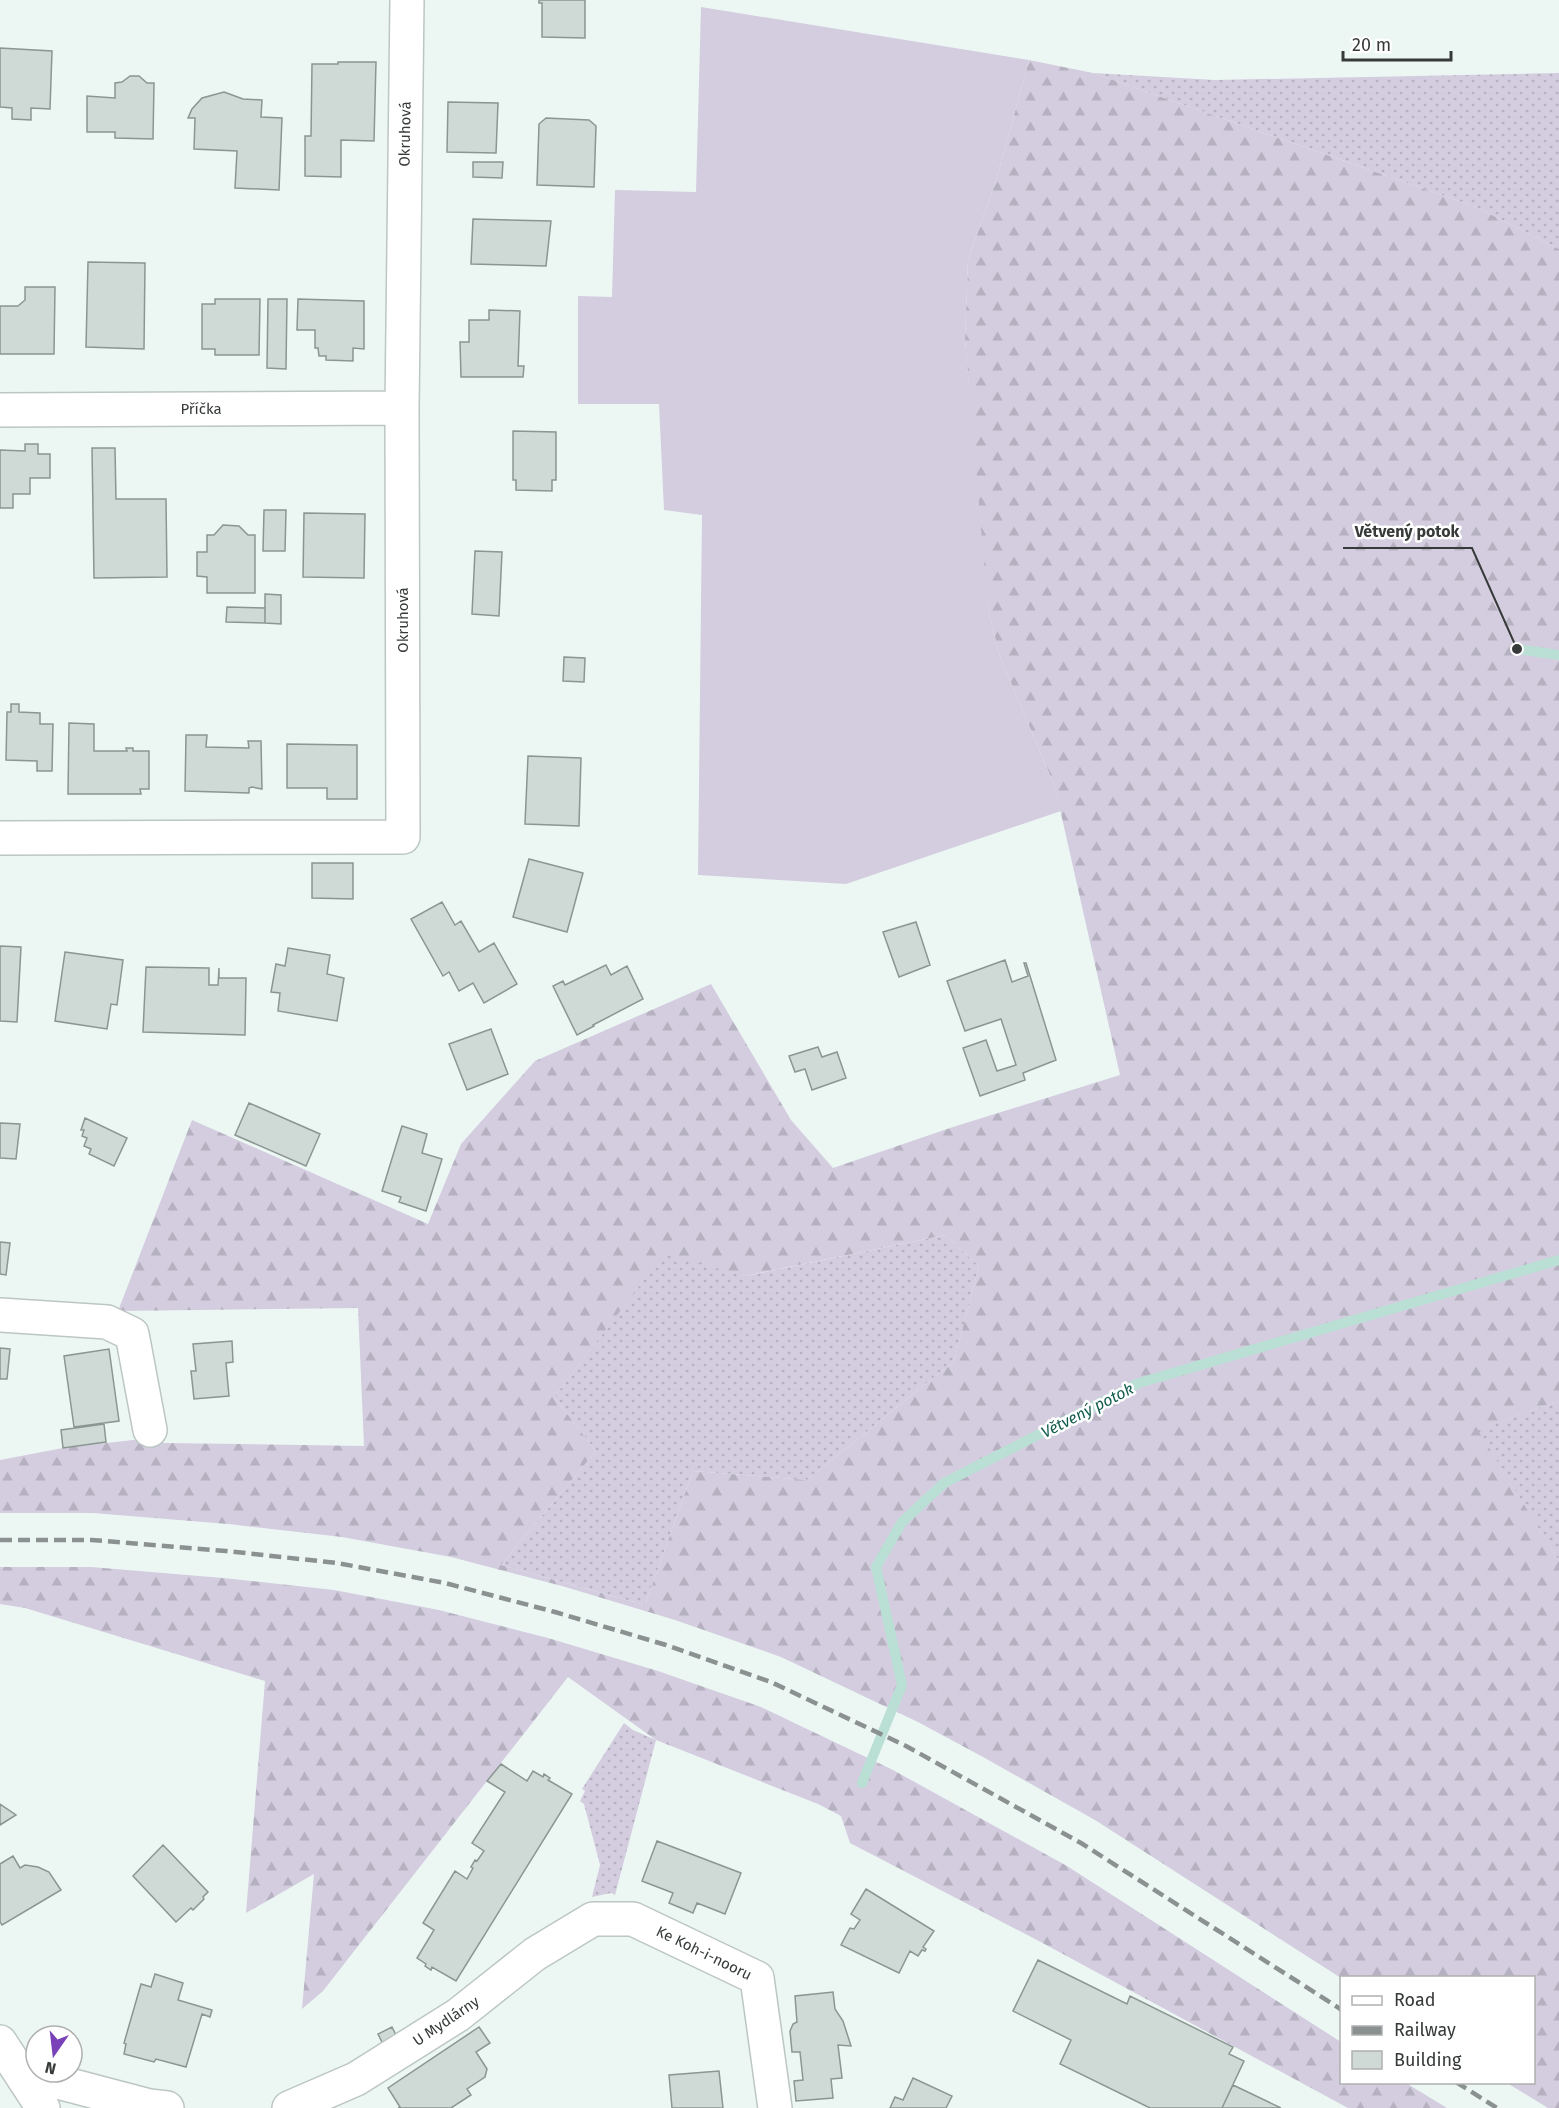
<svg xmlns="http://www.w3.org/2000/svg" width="1559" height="2108" font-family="'Fira Sans',sans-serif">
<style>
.grass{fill:url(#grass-dots)}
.forest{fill:url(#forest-firs);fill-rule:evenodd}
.garden{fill:#d3cddf}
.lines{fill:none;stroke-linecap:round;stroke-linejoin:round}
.stream{stroke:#bae0d5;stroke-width:10}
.building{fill:#cfd9d6;stroke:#8b9592;stroke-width:1.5}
.minor-casing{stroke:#bcc6c3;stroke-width:36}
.minor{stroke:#fff;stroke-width:33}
.rail{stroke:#8a9190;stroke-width:4.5;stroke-dasharray:12 6;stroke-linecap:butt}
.labels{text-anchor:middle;stroke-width:5;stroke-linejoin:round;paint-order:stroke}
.street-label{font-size:15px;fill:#363a39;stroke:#fff}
.water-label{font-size:16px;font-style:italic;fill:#135c4e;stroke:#fff}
.leader{fill:none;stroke:#363a39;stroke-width:2}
.callout-dot{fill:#363a39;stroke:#fff;stroke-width:2}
.callout-label{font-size:16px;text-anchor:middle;font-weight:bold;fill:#363a39;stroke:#fff;stroke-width:5;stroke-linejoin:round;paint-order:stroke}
</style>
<defs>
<pattern id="grass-dots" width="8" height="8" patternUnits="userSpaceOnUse" patternTransform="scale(1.5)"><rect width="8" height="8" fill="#d3cddf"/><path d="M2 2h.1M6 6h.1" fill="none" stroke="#b6b1c0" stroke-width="1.8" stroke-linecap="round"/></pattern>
<pattern id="forest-firs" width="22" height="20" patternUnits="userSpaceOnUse" patternTransform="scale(1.5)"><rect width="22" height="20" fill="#d3cddf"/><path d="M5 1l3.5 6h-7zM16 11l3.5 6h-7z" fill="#b6b1c0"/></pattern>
</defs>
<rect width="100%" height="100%" fill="#ecf7f4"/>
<path class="grass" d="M1093,73L1215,80L1559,73V249L1476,207Z
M945,1235L979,1266L954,1361L807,1480L693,1471L645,1605L501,1565L596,1451L554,1397L664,1253L746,1276Z
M1559,1402V1561L1477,1430L1543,1406Z
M624,1723L633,1730L656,1740L615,1895L611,1893L592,1897L600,1865L584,1804L580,1801L585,1791L582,1789Z"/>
<path class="forest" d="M1029,60L1093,73L1476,207L1559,249V1402L1543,1406L1478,1430L1559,1561V2108H1548L1507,2083L1534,2082V1978H1341L1095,1820L983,1757L918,1722L781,1657L675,1620L562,1586L451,1557L342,1537L228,1524L93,1513H0V1460L63,1448L133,1440L165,1443L364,1446L358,1308L118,1311L192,1120L428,1224L461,1144L535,1061L711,984L791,1120L833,1168L953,1127L1120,1075L1055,787L1000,657L988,610L984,578L965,339L968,260L997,177ZM945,1235L979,1266L954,1361L807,1480L693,1471L645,1605L501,1565L596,1451L554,1397L664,1254L745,1276Z
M0,1567H91L223,1578L334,1590L439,1610L548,1638L658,1671L761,1707L893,1770L1067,1866L1341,2042L1342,2082L1406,2083L1447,2108H1348L1037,1940L850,1843L841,1816L818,1804L656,1740L568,1677L323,1991L302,2009L314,1874L246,1913L265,1681L25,1608L0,1604Z"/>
<path class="garden" d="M701,7L1029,60L997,177L968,260L965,339L988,610L1000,657L1055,787L1061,811L846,884L698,875L702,515L664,510L659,404H578V296L612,297L615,190L696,192Z"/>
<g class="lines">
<path class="stream" d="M1517,649L1559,655
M862,1783L902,1685L876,1567L902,1522L944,1483L1139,1383L1559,1260"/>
</g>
<path class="building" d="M539,0H585V38L542,37V3H539Z
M0,48L52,51L50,109L31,108V120L12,119V108L0,107Z
M338,62H376L374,141L341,140V177L305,176V136H311L312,64H338Z
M130,76H139L147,83H154L153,139L115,138V132H87V96L115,98V83L122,82Z
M224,92L243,99L262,100L261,117L282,118L279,190L235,188L237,151L194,149L195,118H188L192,109L202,98Z
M448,102L498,103L496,153L447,152Z
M546,118L589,120L596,126L594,187L537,185L539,124Z
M473,162H503L502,178L473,177Z
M473,219L551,221L546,266L471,264Z
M88,262L145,263L144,349L86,347Z
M25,287H55L54,354H0V306H18L25,300Z
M215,299H260L259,355H215V349H202V304H215Z
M268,299H287L286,369L267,368Z
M298,299L364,301V349L353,348V361L326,360V356H319L318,348H315V330H297Z
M489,310L520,311L518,366H524L523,377H461L460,342H469V320H489Z
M513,431L556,432V480H552V491L516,490V480H513Z
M25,444H38V454H50V478H30V494H13V508H0V450L25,451Z
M92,448H115L116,499H166L167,577L94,578Z
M264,510H286L285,551H263Z
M304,513L365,514L364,578L303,577Z
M223,525L239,526L248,535H255V593H207V577L197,576V552H207V535H214Z
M475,551L502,552L499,616L472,614Z
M265,594L281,595V624L265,623Z
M227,607L265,608V623L226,622Z
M564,657L585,658L584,682L563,681Z
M11,704H19V712L40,713V724H53L52,771H37V761L6,760L7,712H11Z
M69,723L94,724V751H127L126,748H133V751H149V789H140L141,794H68Z
M186,735H207L206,747L249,748L248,741H261L262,789L252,787L249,788V793L185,791Z
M287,744L357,745V799H327V788H287Z
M528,756L581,758L579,826L525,824Z
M529,859L583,873L567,932L513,917Z
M312,863H353V899L312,898Z
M442,902L455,925L461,921L479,952L494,943L517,984L484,1003L473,983L459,991L449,972L443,976L411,919Z
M916,922L930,965L899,977L883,932Z
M0,946L21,947L17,1022L0,1021Z
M288,948L330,955L327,974L344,978L337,1021L278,1011L280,993L271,992L276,964L285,966Z
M65,952L123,960L117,1005L111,1004L107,1029L55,1021Z
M1005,960L1012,982L1028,976L1024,963H1026L1056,1060L1023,1073L1025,1080L980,1096L963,1048L986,1040L997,1071L1016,1065L1001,1019L965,1031L947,981Z
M606,965L611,975L627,966L643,999L593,1025L594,1026L577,1035L553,986L563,981L565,985Z
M146,967L209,968V985H218L219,968V978H246L245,1035L143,1032Z
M491,1029L508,1074L467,1090L449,1044Z
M818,1047L822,1057L837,1052L846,1078L812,1090L805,1069L795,1072L789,1056Z
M249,1103L320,1134L306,1166L235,1135Z
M85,1118L127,1138L114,1166L89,1154L91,1149L84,1146L87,1138L82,1136L84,1130H81Z
M0,1123L20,1124L16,1159L0,1158Z
M402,1126L427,1134L422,1153L442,1159L426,1211L399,1202L401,1197L382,1191Z
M0,1242L10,1243L6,1275L0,1274Z
M232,1341L233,1362L226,1363L229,1396L194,1399L191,1371H196L193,1344Z
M0,1348L10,1349L7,1379H0Z
M109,1349L119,1421L74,1427L64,1356Z
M104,1424L106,1442L63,1448L61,1430Z
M501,1764L527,1781L533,1771L543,1777L544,1774L550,1778L548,1780L572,1794L456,1981L432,1967L431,1970L425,1966L426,1964L417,1958L434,1930L423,1923L455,1871L467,1879L473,1868L471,1867L475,1860L477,1861L484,1851L472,1843L505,1792L487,1781Z
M0,1804L16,1815L0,1825Z
M657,1841L741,1873L725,1914L697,1903L693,1913L669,1903L673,1893L642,1881Z
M163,1845L208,1892L203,1897L204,1899L193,1910L191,1908L176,1922L133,1876Z
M13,1856L20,1868L25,1865L38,1867L49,1872L61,1890L2,1925L0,1922V1864Z
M866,1889L934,1931L923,1947L926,1949L925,1951L922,1950L918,1956L910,1951L899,1973L841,1945L850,1928L854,1929L860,1920L851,1914Z
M1038,1960L1127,2004L1130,1996L1233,2047L1229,2054L1244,2061L1222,2108H1150L1060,2064L1071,2040L1013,2011Z
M155,1974L183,1983L178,2000L212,2010L210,2017L202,2014L186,2067L156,2059L154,2062L124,2054L126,2044L124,2043L141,1984L151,1987Z
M833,1992L835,2009L843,2021L851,2046L838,2045L842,2078L831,2079L833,2098L796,2101L794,2081L803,2080L800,2052H792L790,2031L793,2024L797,2022L795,1996Z
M392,2027L398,2039L384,2046L378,2034Z
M479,2027L490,2043L476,2052L487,2069L485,2077L467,2089L471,2095L451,2108H398L400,2107L388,2088Z
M719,2071L723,2108H672L669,2075Z
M913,2078L952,2096L946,2108H890L895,2097L903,2100Z
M1233,2085L1281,2108H1222Z"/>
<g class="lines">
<defs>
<path id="minor" d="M0,410L402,408
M0,838L403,837L402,408L407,0
M0,1315L107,1322L132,1334L150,1430
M0,2042L43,2108
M20,2072L149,2106L167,2108
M289,2108L356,2079L458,2015L535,1954L593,1919H633L757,1978L775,2108"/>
</defs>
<use href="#minor" class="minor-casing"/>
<use href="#minor" class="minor"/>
<path class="rail" d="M0,1540H92L226,1551L337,1563L445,1583L555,1612L666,1645L771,1682L906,1746L1081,1843L1342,2010
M1456,2082L1497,2108"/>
</g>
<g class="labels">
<g class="street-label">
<text transform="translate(405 134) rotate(-89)" y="5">Okruhová</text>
<text x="201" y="414">Příčka</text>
<text transform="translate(403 620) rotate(-90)" y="5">Okruhová</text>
<text transform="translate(704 1953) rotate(26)" y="5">Ke Koh-i-nooru</text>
<text transform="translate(446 2021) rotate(-34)" y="5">U Mydlárny</text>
</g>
<g class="water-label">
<text transform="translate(1087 1410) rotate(-27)" y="6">Větvený potok</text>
</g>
</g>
<path class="leader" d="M1517 649L1472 548H1343"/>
<circle class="callout-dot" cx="1517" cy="649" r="6"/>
<g class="callout-label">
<text x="1407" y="537">Větvený potok</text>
</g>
<rect x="1340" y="1976" width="195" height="108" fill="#ffffff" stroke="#afb0b0" stroke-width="1.5"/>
<rect x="1352" y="1996" width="30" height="9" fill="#ffffff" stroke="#afb0b0" stroke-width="1.5"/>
<text x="1394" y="2006" font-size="18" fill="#363a39">Road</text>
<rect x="1352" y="2026" width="30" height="9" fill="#8a9190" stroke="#afb0b0" stroke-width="1.5"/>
<text x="1394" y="2036" font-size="18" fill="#363a39">Railway</text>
<rect x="1352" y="2051" width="30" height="18" fill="#cfd9d6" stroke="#afb0b0" stroke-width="1.5"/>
<text x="1394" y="2066" font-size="18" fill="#363a39">Building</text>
<g transform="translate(54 2054) rotate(194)"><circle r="28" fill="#ffffff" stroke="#afb0b0" stroke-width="1.5"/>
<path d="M0-4.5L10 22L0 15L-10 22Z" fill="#7942b9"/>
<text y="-9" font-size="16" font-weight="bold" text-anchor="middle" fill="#363a39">N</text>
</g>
<path d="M1343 51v9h108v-9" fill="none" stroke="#363a39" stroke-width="3"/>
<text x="1352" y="51" font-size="18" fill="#363a39" stroke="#ffffff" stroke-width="4.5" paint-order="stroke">20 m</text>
</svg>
